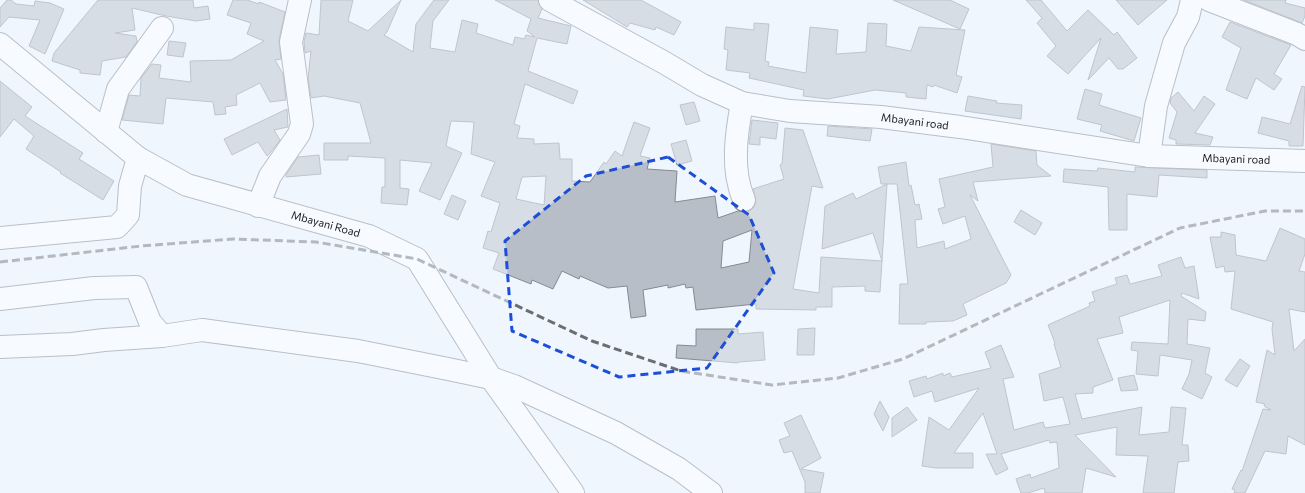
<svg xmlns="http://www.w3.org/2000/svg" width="1305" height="493" font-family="Commissioner,sans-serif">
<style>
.building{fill:#b7bec7;stroke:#848a93;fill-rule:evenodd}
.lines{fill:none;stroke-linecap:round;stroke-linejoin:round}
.minor-casing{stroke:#767d85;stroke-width:24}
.minor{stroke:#fff;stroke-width:22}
.rail{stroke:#6a6e73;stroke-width:3;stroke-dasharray:8 4;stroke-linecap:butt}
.marked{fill:none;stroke:#1d4ed8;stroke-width:3;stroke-dasharray:8 5;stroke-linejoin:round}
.labels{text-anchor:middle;stroke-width:3;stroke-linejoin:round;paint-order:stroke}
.street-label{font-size:11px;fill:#181a1e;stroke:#fff}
</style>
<rect width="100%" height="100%" fill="#f0f6fe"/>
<path class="building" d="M7,0H11L16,4L34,6L35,1L50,3L64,9L45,54L29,46L40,20L9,17L0,27V8Z
M98,0H193L194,8L208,6L210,19L196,21L166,16L132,8L135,30L115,33L136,36L137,42L126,57L102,61L100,75L80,73V70L52,61L54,53Z
M233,0H247L259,4V2L285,12L279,40L281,59L275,60L283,74L286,100L270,102L260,83L236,95L237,105L225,107L226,114L215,115L213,102L166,98L163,124L122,120L129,95L140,96L141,78L152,64L161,65L159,78L191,82L190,61L231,60L264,41L247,34L251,23L227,15Z
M321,0H353L348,21L368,31L401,0L387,32L384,35L413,52L416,24L434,0H449L433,21L430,48L455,52L462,20L478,24L476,33L513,45L515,37L524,39L526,35L535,37L527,31L531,19L495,0H538L542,9L538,18L571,26L567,44L537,38L528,71L578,91L573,104L525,84L514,124L520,126L517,138L534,139V144L559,143L560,159H572V181L590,182L604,162L606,164L615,151L622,156L634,122L650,128L640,156L650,158L647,169L677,171L675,202L715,196L718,218L738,211L748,212L753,208L756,203L753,189L784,179L780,165L782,164L785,128L803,130L823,188L812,186L793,289L819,293L821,257L882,261L880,292L865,291V286L832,287V307H816V310L756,309V304L696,310L693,287L686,288L685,284L668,288V285L643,290L646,316L631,318L627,286L608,288L580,276L579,279L562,271L553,289L532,280L531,284L493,269L499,253L483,248L488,231L491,232L500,203L481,196L495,162L471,154L474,122L451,121L446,146L462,153L440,200L419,191L432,163L400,160V188L409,189L407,205L381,203L382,187H385V158L348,156V160H324V143H371L360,103L324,96L311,98L308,78L311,51L305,53L304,42L306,33L319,35ZM546,176L544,205L516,199L522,177ZM752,230L749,262L721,268L723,241Z
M583,0H641L681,22L674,35L656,27L655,30L630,23L627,27Z
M893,0H950L969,9L960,29Z
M1026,0H1041L1067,31L1088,10L1114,35L1117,32L1137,58L1123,69H1118L1109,58L1088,80L1101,38L1068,74L1047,56L1056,46L1037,23L1042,18Z
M1116,0H1167L1138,25Z
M1244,0H1286L1285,3L1305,8V16L1302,23Z
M1230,22L1291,45L1274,74L1282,79L1274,90L1256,78L1247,99L1226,90L1241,48L1222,37Z
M754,23L769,24L765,61L769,62L768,66L806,73L810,27L838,30L836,54L866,52L868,23L887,24L886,46L911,51L919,27L965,30L956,75L962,77L957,93L934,85L933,87L927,85L926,99L906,97V93L875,90L828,99L803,96L804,90L749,78L750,73L726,70L728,50L724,49L726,27L754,30Z
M169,41L186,43L183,57L167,55Z
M0,81L32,107L25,116L83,153L79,159L114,181L103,200L60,173L61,172L26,149L34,136L14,119L0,137Z
M1302,86L1305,87L1303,146H1289V141L1258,133L1262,117L1290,124Z
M1085,89L1102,94L1099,105L1141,118L1134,141L1100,131L1102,125L1077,119Z
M1178,92L1194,111L1204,96L1215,104L1195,133L1213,137L1210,145L1176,144V140L1169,138L1177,112L1170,103L1171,98Z
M968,96L997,101L996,103L1022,105L1021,119L965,111Z
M694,102L700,121L686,125L680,105Z
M287,109L288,127L274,130L280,140L270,153L267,156L258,142L232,155L224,139Z
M752,120L778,123L776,139L760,137V145L749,144Z
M828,126L872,129L870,141L827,136Z
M686,140L692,161L677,165L671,144Z
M991,144L1036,151L1037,165L1051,176L973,182L978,201L970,195L1011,275L1006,283L963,304L967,315L953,321L926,322V324H899L900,284H908L897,184H881L878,167L906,162L909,186L911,185L915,205L919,204L922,219L915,220L917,248L944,241L945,249L971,239L965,216L943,224L938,209L945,207L939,179L993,167Z
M319,155L321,174L286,177V175L298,157Z
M1135,167L1207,170V178L1159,175L1157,197L1127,194V230H1109L1108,187L1063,182L1064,169L1097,171L1098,168L1135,172Z
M887,184L882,261L873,233L822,249L825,206L853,193L856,199Z
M452,195L466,201L458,220L444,214Z
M1021,210L1042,223L1035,235L1014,222Z
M1280,228L1305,239V254L1299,271L1305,272V312L1289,309L1294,351L1305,339V445L1288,436L1286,454L1265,451L1245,493H1234L1235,490L1232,489L1241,470L1242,471L1263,409L1271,410L1264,406L1265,404L1256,402L1267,350L1275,355L1272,329L1273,322L1231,309L1235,271L1225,272L1224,266L1216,268L1210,237H1221V232L1235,235L1236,255L1266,261Z
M1181,257L1185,268L1194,266L1199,299L1182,293L1181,296L1206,312L1205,321L1188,319L1187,344L1210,348L1205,373L1212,377L1202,399L1182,389L1189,374L1192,360L1160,355L1158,376L1136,374L1138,351L1131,350L1132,342L1168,344L1170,300L1119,317L1123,333L1097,339L1113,380L1093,387V393L1075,394L1082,419L1142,407L1139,435L1169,432L1171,407L1186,408L1182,445H1188L1189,461L1178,462L1174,493H1143L1148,456L1116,455L1117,427L1075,435L1116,477L1086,468L1082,493H1045L1044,488L1028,493H1021L1016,479L1030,474L1031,478L1059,468L1057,442L1050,443L1049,440L1001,454L1008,469L996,475L986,454H997L983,413L954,453H973V468H936L922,466L929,417L949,430L979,388L935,402L932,391L914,397L909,381L926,376L927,379L943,373V376L950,373L952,377L991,368L985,352L1001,345L1014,377L1003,379L1014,430L1043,422L1045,428L1070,424L1063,397L1044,401L1039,374L1061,367L1054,344L1055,343L1048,325L1090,306L1089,303L1095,301L1092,292L1117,284L1115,278L1127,275L1130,284L1162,276L1158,265Z
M815,328L814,355H797L798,329Z
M696,329H738V334L763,332L765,360L739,362L738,363L676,358L677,345L696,346Z
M1240,359L1250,366L1237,387L1225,380Z
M1134,375L1138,390L1121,391L1118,378Z
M880,401L889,417L883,431L874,414Z
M907,407L917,420L892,437V418Z
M801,415L821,458L801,469L824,473L820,493H805V482L792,451L784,453L779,440L790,436L784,423Z"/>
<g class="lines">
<defs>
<g id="minor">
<path id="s1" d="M550,0L665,63L702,85L742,103L790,111L881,117L960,127L1149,156L1305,161"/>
<path d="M1209,0L1297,34L1305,39"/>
<path id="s2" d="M0,44L138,158L187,185L369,236L417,259L491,378L573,493"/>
<path d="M742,103C736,135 731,170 744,200"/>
<path d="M106,132L118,89L162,28"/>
<path d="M1149,156L1156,106L1174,43L1188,17L1192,0"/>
<path d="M258,206L270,176L299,134L302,124L291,42L300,0"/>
<path d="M0,238L117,227L128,215L130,186L138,158"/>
<path d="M0,299L94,288L136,287L150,322L162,336"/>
<path d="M0,347L72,344L104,340L162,336L202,330L358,351L448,369L491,378L514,386L616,433L679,469L711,493"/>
</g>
</defs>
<use href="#minor" class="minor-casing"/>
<use href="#minor" class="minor"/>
<path class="rail" d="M0,262L141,246L233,239L316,242L417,259L592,341L681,371L772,385L838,378L903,359L1180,228L1265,211H1305"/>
</g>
<path d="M0 0H1305V493H0ZM668,157L749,215L774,273L707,368L619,377L512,331L505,241L586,176Z" fill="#f0f6fe" fill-opacity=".55" fill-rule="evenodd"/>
<path class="marked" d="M668,157L749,215L774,273L707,368L619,377L512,331L505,241L586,176Z"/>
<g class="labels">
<g class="street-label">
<text dy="4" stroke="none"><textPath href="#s1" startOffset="392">Mbayani road</textPath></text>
<text dy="4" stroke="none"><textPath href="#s1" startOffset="716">Mbayani road</textPath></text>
<text dy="4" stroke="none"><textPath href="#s2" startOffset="379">Mbayani Road</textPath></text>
</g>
</g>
</svg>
